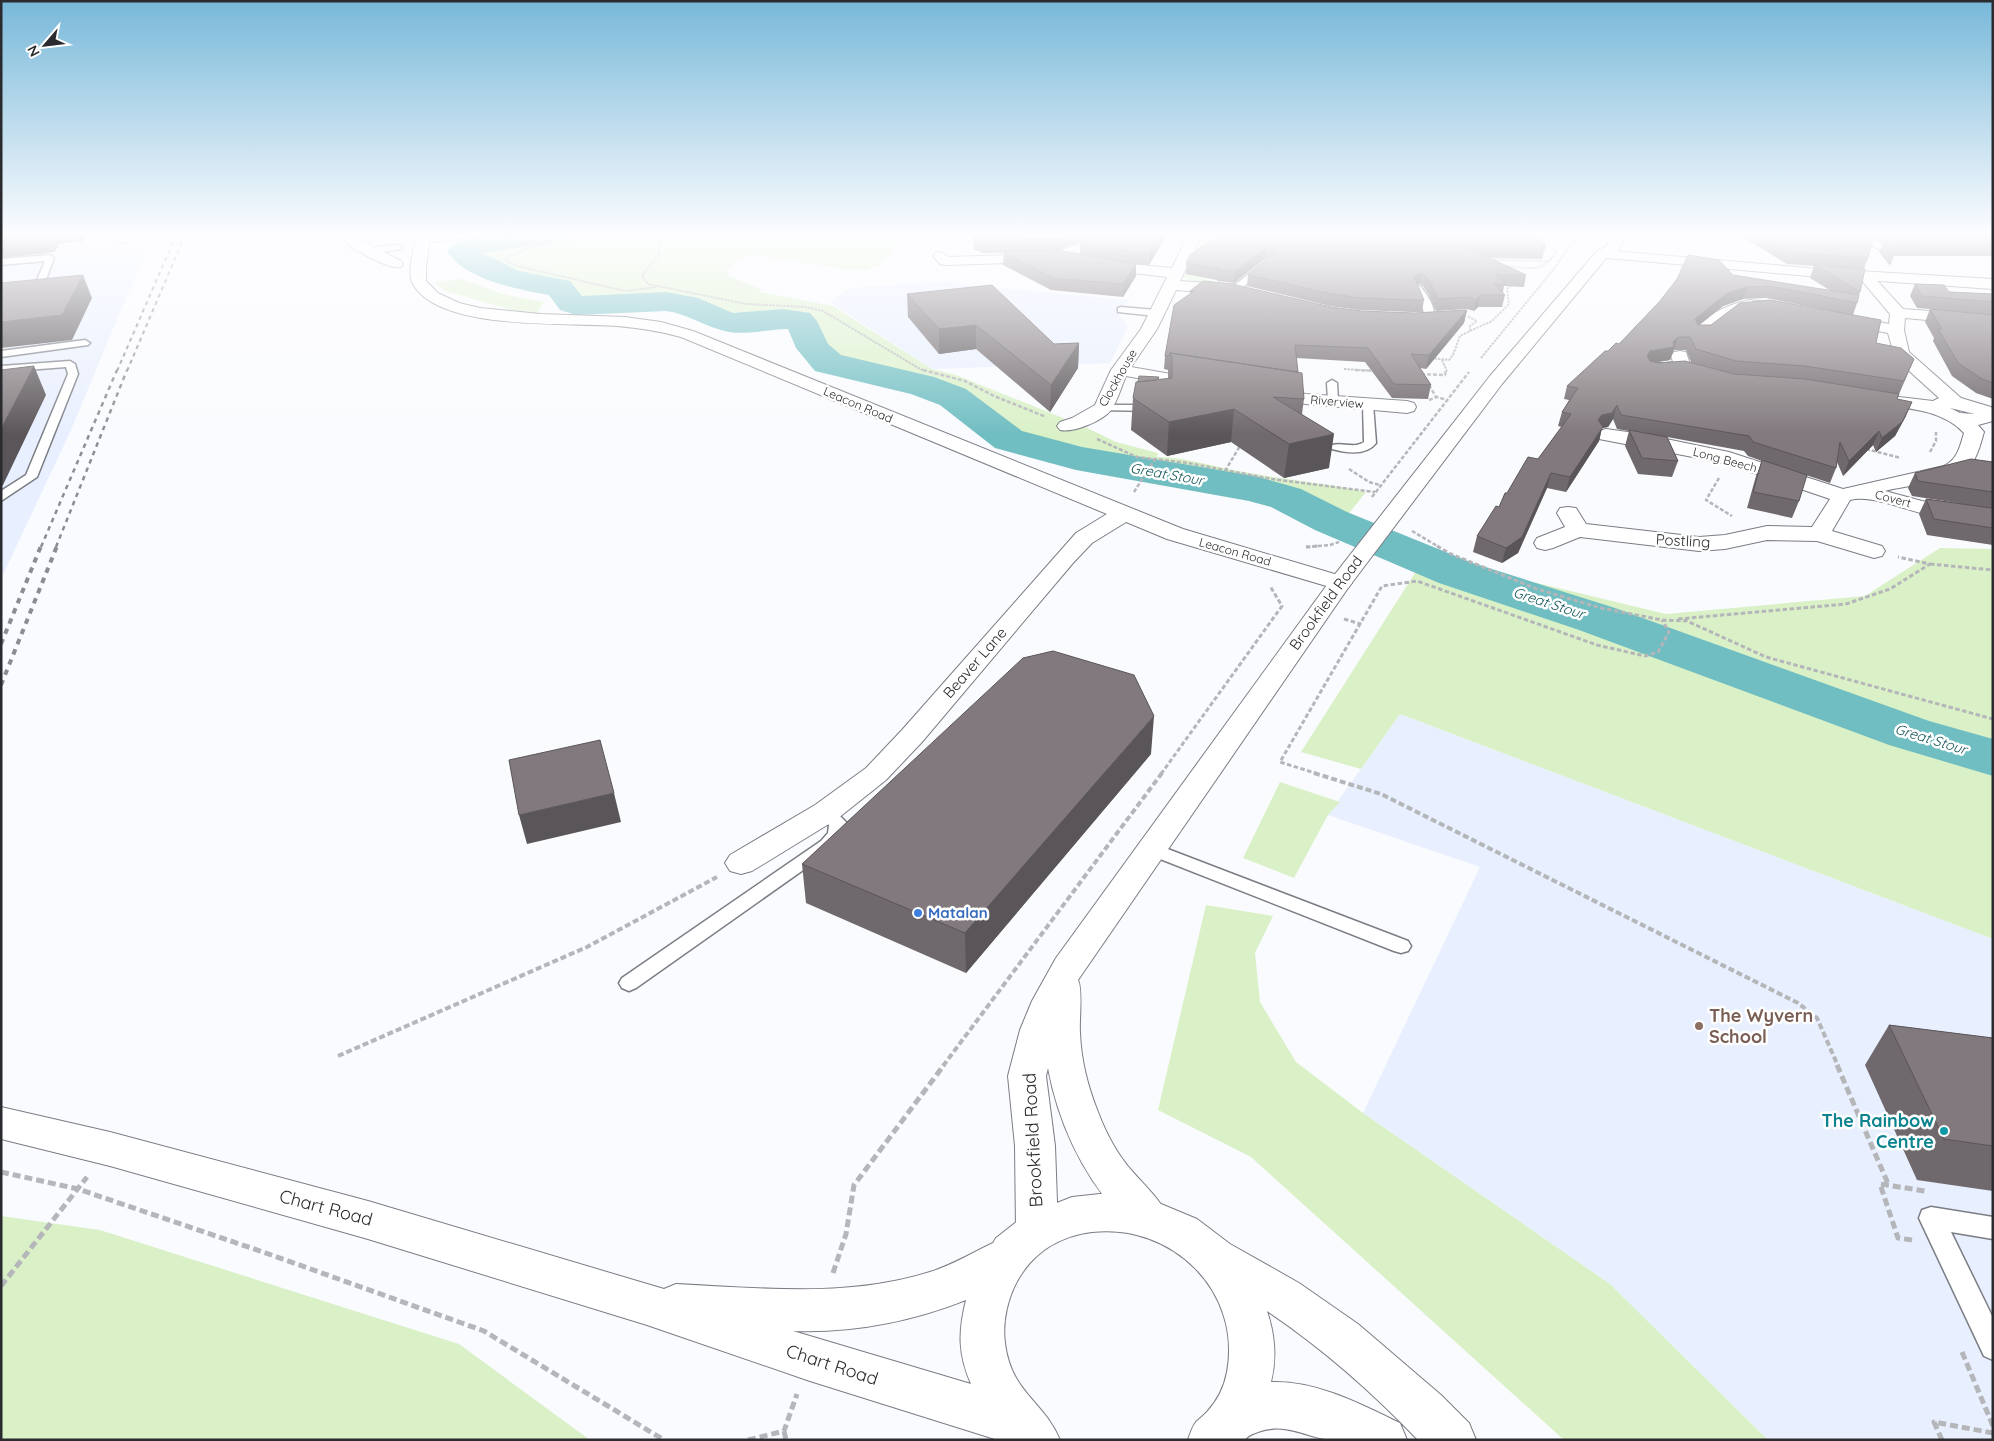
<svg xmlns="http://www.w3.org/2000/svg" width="1994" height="1441" font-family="Quicksand,sans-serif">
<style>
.built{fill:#e8effe}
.green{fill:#daf1c8}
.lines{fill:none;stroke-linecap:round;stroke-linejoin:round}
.river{fill:#70bec2;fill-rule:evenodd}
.service-casing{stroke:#7a7d84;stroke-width:3}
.minor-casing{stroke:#7a7d84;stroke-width:2}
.tertiary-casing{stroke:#7a7d84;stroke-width:2}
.secondary-casing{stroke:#7a7d84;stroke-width:2}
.primary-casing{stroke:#7a7d84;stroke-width:2}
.path-far4{stroke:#b5b6b9;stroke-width:2;stroke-dasharray:2.5 1;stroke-linecap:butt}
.path-far3{stroke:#b5b6b9;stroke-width:2.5;stroke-dasharray:4 2;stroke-linecap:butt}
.path-far2{stroke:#b5b6b9;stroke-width:3;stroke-dasharray:4.5 2.5;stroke-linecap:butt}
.path-far1{stroke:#b5b6b9;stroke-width:4;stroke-dasharray:6 3;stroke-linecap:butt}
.path{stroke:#b5b6b9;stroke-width:5;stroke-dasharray:8 4;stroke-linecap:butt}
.service{fill:#fff;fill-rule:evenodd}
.minor{fill:#fff;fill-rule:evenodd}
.tertiary{fill:#fff;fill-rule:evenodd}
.secondary{fill:#fff;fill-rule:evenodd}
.primary{fill:#fff;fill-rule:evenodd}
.rail-far2{stroke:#8c8d90;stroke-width:2;stroke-dasharray:4 4;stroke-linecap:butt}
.rail-far1{stroke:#8c8d90;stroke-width:2.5;stroke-dasharray:4.5 4.5;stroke-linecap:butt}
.rail{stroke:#8c8d90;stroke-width:4;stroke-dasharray:5.5 5.5;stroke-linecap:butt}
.wall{fill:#6f686c;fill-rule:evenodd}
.shaded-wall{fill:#5a5558}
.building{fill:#81797d;stroke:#5a5558}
.shop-dot{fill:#3f7fe0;stroke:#fff;stroke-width:2}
.education-dot{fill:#8d6e63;stroke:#fff;stroke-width:2}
.culture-dot{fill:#0f9aa8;stroke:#fff;stroke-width:2}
.labels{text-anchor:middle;stroke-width:5;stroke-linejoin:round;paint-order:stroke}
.far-street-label{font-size:12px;fill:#2a2b2e;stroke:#fff}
.far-water-label{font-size:14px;font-style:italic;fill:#105558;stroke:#fff}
.street-label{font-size:15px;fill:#2a2b2e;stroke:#fff}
.shop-label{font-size:15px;font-weight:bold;fill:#366cbe;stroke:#fff;text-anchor:start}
.near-education-label{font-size:18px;font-weight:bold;fill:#785e54;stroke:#fff;text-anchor:start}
.near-culture-label{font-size:18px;font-weight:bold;fill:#0d838f;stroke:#fff;text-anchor:end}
.near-street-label{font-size:18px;fill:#2a2b2e;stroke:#fff}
</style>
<rect width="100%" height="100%" fill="#fafbfe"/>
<path class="built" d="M1,233H155L128,293L71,430L1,579Z
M318,233H468L347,255Z
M947,281L971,285L1130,300L1118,313L1128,327L1110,363L932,369L830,302L851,288Z
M1400,714L1993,939V1440H1768L1610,1284L1363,1113L1480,867L1328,815Z"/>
<path class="green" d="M494,233H544L463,244L451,249V246L455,241Z
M583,233H963L897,240L893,252L878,267L873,266L868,270L845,269L753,255L739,260L728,268L727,275L762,290L759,292L833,306L932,369L956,375L1083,426L1116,442L1158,453L1157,457C1183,457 1208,465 1233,470C1277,479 1322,482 1366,492L1346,517C1292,478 1219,482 1157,468C1122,460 1087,447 1051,441C1041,439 1031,441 1021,438C1008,434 999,420 989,412C973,399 955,391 936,384C908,375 839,373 822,350C816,342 817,333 815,324C791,304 758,322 729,318C713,316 700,302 683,300C649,295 614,304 579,301L563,285L512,277L469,252L473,249L480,247Z
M1206,233H1261L1203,275L1204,279L1229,284C1216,286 1198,284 1186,279L1184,276Z
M462,279L502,294L544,302L537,314L523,313L445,291L434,282Z
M1940,548L1993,549V939L1400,714L1361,769L1301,752L1420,565L1529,581L1666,614L1865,596Z
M1280,782L1340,802L1328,815L1294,878L1243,858Z
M1206,905L1273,916L1255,953L1260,1002L1296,1062L1363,1113L1610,1284L1768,1440H1564L1251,1157L1158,1110Z
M1,1216L100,1230L459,1344L590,1440H1Z"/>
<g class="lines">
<path class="river" d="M500,233H576L572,239L562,241L482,253L519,271L570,281L582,296L666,292L698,298L733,313L783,309L810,313L817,321L828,344L841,355L934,377L966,389L1022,431L1082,447L1255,476L1301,489L1347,512L1473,563L1615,608L1929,721L1993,739V776L1889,745L1579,630L1439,583L1315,530L1271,507L1249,501L1076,470L995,448L940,405L911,394L815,371L796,348L788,329C769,329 748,335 729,332C707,328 689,314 666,311L576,315L560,310L549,295C519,290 463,279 447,251C457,237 484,236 500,233Z"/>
<defs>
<path id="service" d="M119,233H127L126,242H120Z
M336,233H346L354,239L347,241Z
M1852,233H1863L1889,249L1882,251Z
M398,245L402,247L401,249L369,254L365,251L369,248Z
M50,255L54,258L39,298L34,301L29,298L45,261L1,265V259Z
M1266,261L1270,264L1269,266L1242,288L1228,291V287L1236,284Z
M1418,286L1421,287C1428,297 1437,308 1433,320H1427C1422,308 1421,301 1414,289Z
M1121,307L1156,310L1161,313L1156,316L1118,312V308Z
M85,340L90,343L88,345L1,357V351Z
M70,361L75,364L78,374L37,477L1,501V491L26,475L68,374L66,367L1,372V366Z
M1332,380L1337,383L1338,401L1333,404L1328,401L1327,383Z
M1368,401L1373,404L1376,443C1366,456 1347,453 1332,449L1330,447L1332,445C1343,442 1354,449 1364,442L1363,404Z
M1103,405H1154L1159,408L1154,411L1099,410L1098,408Z
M826,806L832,808L847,823L846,835L833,849L636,988L629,991L622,988L619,983L622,978L821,841L828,833L829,825L817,812L820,808Z
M1152,843L1408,941L1411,946L1408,951L1401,953L1394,951L1145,853L1143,849L1145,845Z
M1931,1207L1993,1217V1239L1951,1232L1993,1318V1360L1984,1356L1919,1218L1922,1210Z"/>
<path id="minor" d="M354,233H377L376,236L361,240L401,261L403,264L401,267C389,270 351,249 343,239L345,236Z
M436,233H483L477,237L423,243L416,239L418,236Z
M1189,233H1203L1180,281L1235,285L1240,287L1243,290L1240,293L1235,295L1176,290L1157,329L1131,367L1205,380L1211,381L1214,385L1211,389L1205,390L1126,376C1121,387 1118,400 1111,410C1103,421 1073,433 1060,430L1057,426L1060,422L1072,418L1095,405L1111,370L1141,329L1167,277L1098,269L1093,268L1091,265L1093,262L1098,261L1172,268Z
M1111,237L1116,238L1118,241L1116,244L1091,249L1057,261L1052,260L1050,257L1052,254L1083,242Z
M940,252L949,257L1041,254L1046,255L1048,258L1046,261L1041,262L945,265L940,264L933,256L935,253Z
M1865,272L1870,273L1903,309L1993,316V326L1905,318L1904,330L1909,352L1961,398L1991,407L1993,410V421L1978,425L1984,432C1980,445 1977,461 1965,471C1953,481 1902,486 1885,491L1922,501L1967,507L1970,512L1967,517C1930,526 1881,492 1850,500L1832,531L1882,546L1885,551L1882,556L1874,558L1817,541L1767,540L1725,549L1699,551L1580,537L1553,548L1545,550L1537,548L1534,543L1537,538L1565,527L1557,513L1560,508L1568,507L1576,508L1586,524L1699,537L1725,535L1767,526L1812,527L1830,499L1724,463L1599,439L1596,435L1599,431L1606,429L1642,434L1729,452L1843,489L1944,466C1958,459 1960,446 1964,433C1942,409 1905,408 1874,404L1868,403L1865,399L1868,395L1874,394L1933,401L1939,398L1895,358L1888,333L1837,323L1835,320L1837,317L1843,315L1889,324L1890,314L1858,276L1860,273ZM1950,408L1975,414L1960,413Z
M1750,300L1778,303L1780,306L1778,309C1768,312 1759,308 1750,309C1733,311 1718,326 1706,336H1694L1692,333C1704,315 1729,304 1750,300Z
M1680,351L1686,352L1691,367L1688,371L1654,374L1648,373L1645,369L1648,365L1673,362L1671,356L1674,352Z
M1267,388L1306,394L1407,401L1414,403L1416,407L1414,411L1407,413L1306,404L1261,397L1258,393L1261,389Z
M1123,508L1131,509L1134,514L1131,519L1092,543L1073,563L922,742L886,780L837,819L752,871L741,874L730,871L725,863L730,855L815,805L866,768L902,730L1076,533L1115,509Z"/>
<path id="tertiary" d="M417,233H431L426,266V281L438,293L459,303L480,308L540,314L625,317L661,322L693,331L1183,529L1348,578L1352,583L1348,588L1340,590L1167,539L681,337C660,331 639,328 617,326C570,322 435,332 412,282C407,271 415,245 417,233Z
M1602,250L1808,268L1993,279V289L1808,276L1597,257L1595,254L1597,251Z"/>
<path id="secondary" d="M1614,233H1628L1617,252L1607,257L1502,384L1348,588L1078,980C1083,990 1079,1020 1080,1033C1081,1060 1088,1087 1098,1112C1106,1133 1117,1154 1132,1171C1145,1186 1159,1198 1168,1216L1162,1229L1147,1235C1143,1233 1136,1232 1133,1229C1127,1225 1122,1217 1117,1212C1081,1172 1058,1121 1048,1068L1046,1076L1055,1146L1058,1230L1052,1243L1037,1249L1022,1243L1016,1230L1015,1146L1008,1076L1020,1030L1032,1001L1056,958L1332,578L1490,376L1597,251L1607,246Z"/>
<path id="primary" d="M1,1107L110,1132L368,1201L664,1289L676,1284C761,1288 848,1298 930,1272C952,1265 972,1253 993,1243L996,1238L1024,1216L1072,1197L1109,1193L1147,1199L1161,1204L1197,1219L1230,1244L1299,1283L1358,1324L1441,1395L1469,1423L1476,1440H1418C1372,1392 1322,1348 1267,1311C1275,1335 1277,1358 1271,1382C1315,1380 1361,1404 1400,1423L1407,1440C1382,1440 1354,1441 1330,1440C1304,1437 1287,1422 1258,1432C1253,1434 1248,1435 1245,1440H1188C1190,1434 1192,1427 1196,1422C1199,1419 1203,1416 1207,1412C1217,1401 1224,1388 1227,1372C1242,1291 1172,1223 1092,1232C1061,1236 1035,1251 1019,1278C1008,1296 1002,1322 1005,1343C1011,1393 1044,1401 1060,1440H998L810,1381L647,1325L368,1239L110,1166L1,1139ZM966,1300C958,1332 958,1354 971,1384L793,1331C853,1333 910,1322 966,1300Z"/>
</defs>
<use href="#service" class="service-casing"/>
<use href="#minor" class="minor-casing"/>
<use href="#tertiary" class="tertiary-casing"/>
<use href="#secondary" class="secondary-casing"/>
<use href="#primary" class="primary-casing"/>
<path class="path-far4" d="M628,233C602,235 522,243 505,260L517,266L625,291L657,287
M660,233L659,254L642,276L648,284L746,304L806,307L823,311L920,369L927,371
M521,252L523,246L535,247
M1491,260L1550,261
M1503,266C1525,267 1544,275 1556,251L1542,239L1564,233
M1470,331L1492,321L1509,304L1507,289L1512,285
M1431,358L1449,360L1453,355L1460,336L1470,331V326L1477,321L1467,316
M1481,358L1553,270L1579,233
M1442,360L1447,371
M1344,369L1375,371"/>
<path class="path-far3" d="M923,370L965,381L994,396L1046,417
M1355,370L1375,371
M1421,374L1445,375L1446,370
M1429,385L1436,397
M1429,400L1437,397L1447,400
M1097,439L1137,457L1188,463L1272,479L1375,492
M1866,449L1901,458
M1930,452L1936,441V432
M1349,469L1369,482L1380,485
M1225,471L1240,446
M1719,478L1706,500L1732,516
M1134,492L1155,459
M1372,497L1469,372
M1412,531L1439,547
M1306,547L1330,545L1339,542"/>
<path class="path-far2" d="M1437,546L1451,554L1537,589L1601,608L1662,620L1687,621L1766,657L1993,719
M1306,547L1319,546
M1930,564L1993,570
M1344,619L1361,624
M1678,619L1846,604L1890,589L1930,564L1898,557
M1161,774L1282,606L1270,586
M1318,774L1280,762L1382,586L1417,581L1597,645L1645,656L1658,652L1669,632L1662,620"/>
<path class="path-far1" d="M1314,773L1381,794L1798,1003L1817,1018L1838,1066
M338,1056L587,947L717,877
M943,1066L1162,773"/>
<path class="path" d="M1837,1065L1889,1186
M1,1172L78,1189L263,1252L484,1331L664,1440
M1912,1240L1898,1238L1880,1184L1925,1191
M833,1273L846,1234L854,1185L944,1065
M1,1286L87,1177
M1962,1352L1993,1426
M784,1431L786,1440
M748,1440L784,1431L797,1394
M1942,1440L1934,1422L1993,1433"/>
<use href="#service" class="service"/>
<use href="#minor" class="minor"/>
<use href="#tertiary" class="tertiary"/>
<use href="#secondary" class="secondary"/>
<use href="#primary" class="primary"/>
<path class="rail-far2" d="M117,371L177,233
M127,371L186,233"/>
<path class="rail-far1" d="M41,547L117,370
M56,547L127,370"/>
<path class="rail" d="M1,644L41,546
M1,685L57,546"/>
</g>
<path class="wall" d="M1023,233H1168L1149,265L1136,264V276L1123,297L1051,290L1003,265L1004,253H982L974,249L973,237ZM1111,235L1080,243V254L1056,251L1087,239Z
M1222,233L1537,234L1539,236L1538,239L1546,245L1542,259L1490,258L1526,275L1524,287L1504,286L1503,293L1505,295L1502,307H1478L1474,311L1467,309L1436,311L1428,294L1423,286L1419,284L1418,285L1424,300L1422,312H1412L1359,310L1330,306L1247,286L1248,275L1267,259L1266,258L1234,283L1217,281V280L1186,274V263Z
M1736,233H1993V256H1894L1890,266L1879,252L1883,243L1873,237L1868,258L1864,269L1860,292L1857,303L1853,315L1876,343L1914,359L1897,399L1906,416L1895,436L1876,452L1873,445L1843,476L1837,462L1836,468L1830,483L1806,475L1799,501L1792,518L1747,508L1756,476L1762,461L1748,456L1744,451L1667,437L1678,461L1672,477L1638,474L1625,446L1629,431L1617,429L1613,419L1608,427L1602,428L1599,441L1566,492L1547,488L1518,553L1502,563L1473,552L1477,536L1499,507L1507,493L1538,459L1562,427L1558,426L1562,412L1569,400L1564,399L1567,386L1619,344L1733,275L1831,291L1810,278L1814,266L1787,264ZM1766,298L1841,313L1711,325H1699L1723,306L1743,299ZM1674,350H1686L1691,362H1657L1670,360Z
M1915,284L1949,292L1993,294V399L1976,393L1952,376L1933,341L1934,338L1925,322L1930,309L1917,308L1910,296Z
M1190,291L1361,311L1414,313L1467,310L1464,323L1426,369L1420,368L1431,385L1428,399L1392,398L1365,362L1296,358L1298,372L1304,399L1302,414L1329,468L1284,478L1231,442L1167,456L1131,430L1133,398L1159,377V380L1168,379V370L1164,369L1165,356L1190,294Z
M907,294L1054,344L1079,343L1078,368L1050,412L976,349L939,354L908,317Z
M1993,462V545L1927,535L1919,514L1926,499L1964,504L1912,496L1908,488L1915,473Z
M1151,754L966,973L806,903L802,864Z
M1889,1025L1993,1038V1191L1917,1180L1865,1065Z"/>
<path class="shaded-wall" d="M18,233H87L84,241L59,244L55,252L1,258V235Z
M1071,233H1111V235L1087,239L1055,251V239Z
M1161,233H1168L1149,265V253Z
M1267,247L1266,258L1234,283L1235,271Z
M1136,264V276L1123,297V284Z
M1421,273L1419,284L1412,289L1414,277Z
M83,275L92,298L72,340L1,348V322Z
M1747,287L1743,299L1723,306L1691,332L1695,319L1727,293Z
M1480,295L1478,307L1474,311L1476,300Z
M1467,310L1464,323L1426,369L1429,355Z
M976,325V349L939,354V329Z
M1678,337L1670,360L1646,364L1647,356L1650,351L1673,342Z
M1079,343L1078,368L1050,412L1051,385Z
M34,366L46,395L3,485L1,486V429Z
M1912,402L1906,416L1895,436L1876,452L1882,438Z
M1617,405L1613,419L1608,427L1602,428L1599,441L1566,492L1570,477L1598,420L1602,415Z
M1234,409L1231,442L1167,456L1169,422Z
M1879,431L1873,445L1843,476L1849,461Z
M1334,434L1329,468L1284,478L1289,444Z
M1551,473L1547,488L1518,553L1502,563L1506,548Z
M1154,716L1151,754L966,973L965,933Z
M614,793L621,822L527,844L519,815Z"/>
<path class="building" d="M1,233H18L1,235Z
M1023,233H1071L1055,239L982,241L973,237Z
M1117,233H1161L1149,253L1131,252L1080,243Z
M1222,233H1537L1539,236H1534L1546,245H1541L1544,248L1466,247L1526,275H1495L1505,284H1494L1505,295H1480L1476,300L1469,297L1438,299L1430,282L1425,275L1421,273L1414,277L1424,300H1414L1361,298L1332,294L1248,275L1275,252L1274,249L1267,247L1235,271L1218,270L1220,269L1186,263L1190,255Z
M1758,233H1872L1874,235L1868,258L1791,253Z
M1890,233H1993V245L1896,244L1894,254L1884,240H1894V236Z
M1057,250L1136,264L1123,284L1052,278L1004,252Z
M1688,255L1719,260L1733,275L1859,295L1857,303L1770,286L1747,287L1727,293L1695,319L1698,325H1711L1740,303L1770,300L1881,320L1876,343L1901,348L1914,359L1904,381L1805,366L1736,361L1696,349L1690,337H1678L1673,342L1674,347L1650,351L1647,356L1650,361L1658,363L1685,361L1734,374L1805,379L1899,394L1897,399L1912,402L1902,422L1882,438L1879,431L1849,461L1840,442L1836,468L1753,442L1749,436L1621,415L1617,405L1612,413L1602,415L1598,420L1603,427L1570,477L1551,473L1522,537L1506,548L1477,536L1496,506L1499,507L1505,493H1507L1528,457L1538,459L1571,414L1562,412L1578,388L1567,386L1605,351H1608L1616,343L1619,344L1660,301L1677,279Z
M1815,265L1865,269L1860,292Z
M83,275L62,315L1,322V283Z
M1203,281L1232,284L1331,307L1361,311L1414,313L1467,310L1429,355L1411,354L1431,385L1394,384L1368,348L1295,345L1298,372L1170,353L1169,356H1165L1174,305L1194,291H1190Z
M1915,284L1944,285L1949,292L1993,294V302L1922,296Z
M992,285L1054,344L1079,343L1051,385L976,325L939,329L907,294Z
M1930,309L1993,315V383L1982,379L1958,363L1938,329H1942Z
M1170,353L1302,373L1304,399L1273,397L1334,434L1289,444L1234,409L1169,422L1133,398L1136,382L1172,378V356Z
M34,366L1,429V370Z
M1139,376L1159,377L1157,380L1138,382Z
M1629,430L1667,437L1678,461L1642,458Z
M1971,459L1993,462V492L1918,481L1915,473Z
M1762,460L1807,475L1799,501L1753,492Z
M1926,499L1991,508L1993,507V528L1934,519Z
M1053,651L1134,675L1154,716L965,933L802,864L1023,658Z
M600,740L614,793L519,815L509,760Z
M1889,1025L1993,1038V1146L1944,1139Z"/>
<linearGradient id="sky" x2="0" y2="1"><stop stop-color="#78b8d9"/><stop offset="0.54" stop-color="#fdfdff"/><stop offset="1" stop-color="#fdfdff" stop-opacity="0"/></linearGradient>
<rect width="1994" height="435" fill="url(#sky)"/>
<circle class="shop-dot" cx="918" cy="913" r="5"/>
<circle class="education-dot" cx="1699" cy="1026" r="5"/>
<circle class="culture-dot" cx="1944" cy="1131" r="5"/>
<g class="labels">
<g class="far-street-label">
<text transform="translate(1118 378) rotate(-60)" y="4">Clockhouse</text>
<text transform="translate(1337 402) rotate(5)" y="4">Riverview</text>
<text transform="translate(858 405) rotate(23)" y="4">Leacon Road</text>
<text transform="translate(1725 460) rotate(15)" y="4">Long Beech</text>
<text transform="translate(1893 499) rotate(15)" y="4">Covert</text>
<text transform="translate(1235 552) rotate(16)" y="4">Leacon Road</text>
</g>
<g class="far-water-label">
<text transform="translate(1167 474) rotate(10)" y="5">Great Stour</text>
<text transform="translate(1549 603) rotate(18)" y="5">Great Stour</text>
<text transform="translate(1931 739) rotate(17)" y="5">Great Stour</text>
</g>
<g class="street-label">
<text transform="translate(1683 541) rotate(3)" y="5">Postling</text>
<text transform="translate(1326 603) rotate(-54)" y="5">Brookfield Road</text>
<text transform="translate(975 663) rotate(-49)" y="5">Beaver Lane</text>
</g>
<g class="shop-label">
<text x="928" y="918">Matalan</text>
</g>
<g class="near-education-label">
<text x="1709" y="1022">The Wyvern<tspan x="1709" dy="21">School</tspan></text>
</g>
<g class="near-culture-label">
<text x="1934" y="1127">The Rainbow<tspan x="1934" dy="21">Centre</tspan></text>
</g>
<g class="near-street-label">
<text transform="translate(1033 1140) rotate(-93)" y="6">Brookfield Road</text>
<text transform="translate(326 1208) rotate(15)" y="6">Chart Road</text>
<text transform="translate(832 1365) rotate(18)" y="6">Chart Road</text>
</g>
</g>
<rect width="1994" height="1441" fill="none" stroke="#2a2b2e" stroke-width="5"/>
<g transform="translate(45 45) rotate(242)" stroke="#ffffff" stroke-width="4" paint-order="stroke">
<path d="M0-4L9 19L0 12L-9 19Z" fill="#2a2b2e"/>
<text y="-8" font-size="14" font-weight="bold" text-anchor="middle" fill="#2a2b2e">N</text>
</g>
</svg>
